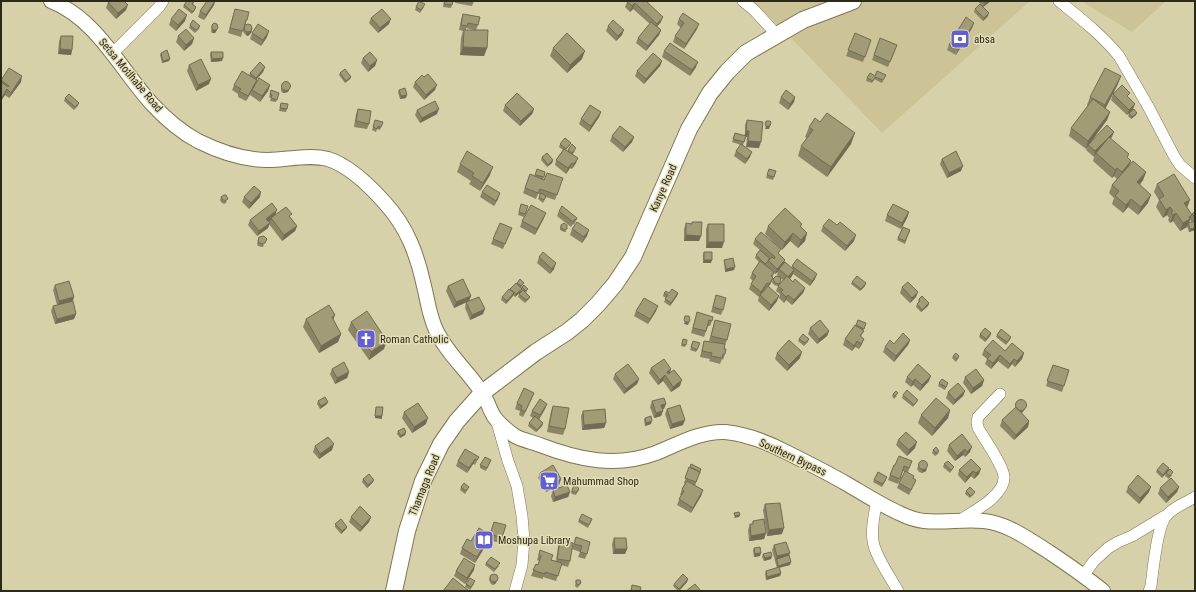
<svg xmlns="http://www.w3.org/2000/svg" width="1196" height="592" font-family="'Roboto Condensed',sans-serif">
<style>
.built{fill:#ccc496}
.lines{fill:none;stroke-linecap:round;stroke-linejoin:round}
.minor-casing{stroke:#7e7753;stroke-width:12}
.tertiary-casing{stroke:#7e7753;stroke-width:16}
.secondary-casing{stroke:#7e7753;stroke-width:18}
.minor{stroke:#fff;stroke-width:11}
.tertiary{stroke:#fff;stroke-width:14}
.secondary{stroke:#fff;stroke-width:16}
.wall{fill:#8a8565;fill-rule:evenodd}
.shaded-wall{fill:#716c53}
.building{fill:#a19b76;stroke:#716c53}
.labels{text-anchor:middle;stroke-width:3;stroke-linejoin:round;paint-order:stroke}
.poi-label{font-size:11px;fill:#2c291a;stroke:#e4deb6;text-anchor:start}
.street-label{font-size:11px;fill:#2c291a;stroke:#e4deb6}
</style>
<rect width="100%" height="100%" fill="#d7d1aa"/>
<path class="built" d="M753,1H1030L882,133L794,41Z
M1081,1H1166L1132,32Z"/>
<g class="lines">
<defs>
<path id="minor" d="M743,1L754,10L777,35
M1059,1C1080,18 1102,35 1119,56L1149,108L1174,156L1180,165L1195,178
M112,54L159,7L163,1
M496,419L508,461L517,486L522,516L524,540L522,565L515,591
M877,501C874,514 871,528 873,541C875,556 891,578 898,591
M959,521C972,512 1005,496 1004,477C1004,467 984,438 978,428L977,422L978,417L1000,394
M1083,576L1094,561L1108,548L1118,542L1132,536L1165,516
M1149,591L1151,586C1153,570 1157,527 1166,516C1173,507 1186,503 1195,497"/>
<path id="tertiary" d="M51,1C97,19 120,69 152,104C165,118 181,132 198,141C220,152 243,160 268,160C287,160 309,154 328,159C350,166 370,186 385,203C407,227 417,254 424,286C428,302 429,315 436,330C447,354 469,372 483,394C488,402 490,411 495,418C500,424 509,432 515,436C522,440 532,442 540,445C579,460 616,468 656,453C678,444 701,431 725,432C747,434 769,443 788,453C808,463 828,473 847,484C864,494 881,505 899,513C907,517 915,520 924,521C944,523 964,519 984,521C1009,524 1028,539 1049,552C1067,564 1086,577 1103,591"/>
<path id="secondary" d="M394,591L407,531L423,481L441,444L457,421L482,393L536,352L567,332L582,320L598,304L615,284L633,257L689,129L710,93L727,72L746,53L803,20L853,1"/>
</defs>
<use href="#minor" class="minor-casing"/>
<use href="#tertiary" class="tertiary-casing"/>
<use href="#secondary" class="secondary-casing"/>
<use href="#minor" class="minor"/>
<use href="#tertiary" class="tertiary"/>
<use href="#secondary" class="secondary"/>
</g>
<path class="wall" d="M187,1H195L193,4L196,7L195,10L192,14L183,7L184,5Z
M215,1L214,5L204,20L198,17L200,11Z
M444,1H453L451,8L443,7Z
M456,1H474L472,6L455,3Z
M646,1L661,22L657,26L661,30L659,35L646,51L636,43L638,38L650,24L633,9L630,12L625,7L627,2Z
M978,1H991L983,7Z
M108,2L126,10L116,19L106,8Z
M416,7H424L420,13L415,10Z
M235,9L247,20L245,25L252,30L251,33L248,36L246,35L243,32L245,25H244L241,37L228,33Z
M975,9L988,16L983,21L974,12Z
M463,14L478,25L476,30L487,48L484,56L460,55L461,38L463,31L459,30L461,20ZM466,28L474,30H466Z
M371,18L389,24L378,33L369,23Z
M171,19L185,21L176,31L169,25Z
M679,19L697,29L684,49L673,42L675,36L681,28L677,24Z
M974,23L972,28L956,55L947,50L949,45Z
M190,25L200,26L199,29L195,33L189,28Z
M212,25L218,28L215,33H212L211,31Z
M608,26L622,35L616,41L606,31Z
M252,33L267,37L261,46L250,39Z
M855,33L871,40L863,62L846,56Z
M61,36L72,50L71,55L58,54L59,41Z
M178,36L194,38L192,44L184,51L176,42Z
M880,38L897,45L888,67L872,60Z
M553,48L582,59L567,73L550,56Z
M664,51L696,67L690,76L662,57Z
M211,52L222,61L211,62L210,55Z
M161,53L169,61L162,63L160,55Z
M363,58L377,60L375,66L368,72L361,63Z
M662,61L660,66L644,84L635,76L637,71Z
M189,65L209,84L196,91L187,71Z
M265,67L263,72L256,80L255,85H270L268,91L260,102L250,95L252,91L246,101L238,97V94L232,90L234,85L249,75L250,73Z
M340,73L351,77L350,79L345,83L339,75Z
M886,75L882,83L874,79L872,83L866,81L867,78L875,76Z
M1,80L21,82L9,98L5,95L1,101Z
M415,82L435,90L424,100L413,87Z
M282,84L290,87L288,92L283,93L281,91V86Z
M1118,84L1105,109L1110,112L1107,120L1086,149L1069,136L1071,128L1088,106L1087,105L1090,97Z
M271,90L279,93L276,102L270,101L271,98L269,97Z
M399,90L406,98L400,99L398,92Z
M1113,94L1128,97L1136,115L1131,119L1128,116L1129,113L1127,115L1111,100Z
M781,97H795L794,102L788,110L779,103Z
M65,98L79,103L78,106L74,110L64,101Z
M281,103L287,109L286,112L279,111Z
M505,105L534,109L532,114L520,126L503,111Z
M358,109L369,124L367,129L354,127L356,114Z
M417,110L437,114L420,123L415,115Z
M601,112L599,117L589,132L579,124L581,119Z
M375,120L383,122L380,130L377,129L376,132L372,130Z
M747,120L759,148L746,147L747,137L746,136L743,145L750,157L745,164L734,156L736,151L741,145L732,142L735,133L745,136V125Z
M820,122L851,144L827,177L798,156L801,146L807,138L805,137L809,127Z
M612,136L634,137L632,142L623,152L610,141Z
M1112,137L1110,138L1128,158L1129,166L1146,172L1143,180L1140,185L1148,203L1138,215L1128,207L1123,213L1112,204L1114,198L1109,193L1112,185L1117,179L1114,176L1112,178L1093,161L1095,155L1094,157L1086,150L1088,145Z
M560,144L570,145L566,150L567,151L568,150L575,151L573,154L576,163L572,169L570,168L566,174L555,165L556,160L563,150L559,147Z
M542,157L553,160L552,163L547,167L541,160Z
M942,159L961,171L947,178L940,164Z
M460,164L490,175L480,191L469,184L471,181L457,172Z
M537,169L545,172L543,180H544L563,178L555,200L546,197L543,203L538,199L540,195L538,194L536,199L523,193L530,174L535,176Z
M769,169L776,171L773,180L766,178Z
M1157,184L1187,208L1192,215L1189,223L1192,222L1190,220L1192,214L1195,211V230L1189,232L1187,226V227L1180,231L1173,221L1170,223L1168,220L1169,218L1167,215L1163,218L1156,207L1159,200L1154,192Z
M482,192L498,199L494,206L480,197Z
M221,197L227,202L224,204L221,202L220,200Z
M244,197H260L249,209L242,202Z
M521,204L528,206L524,217L518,215Z
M559,211L577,218L575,223L574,225L573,224L571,227L557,216Z
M909,212L907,218L901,229L885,221L887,215Z
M276,215L291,218L297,226L295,231L282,241L269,224L268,228L257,236L248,225L250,220Z
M544,218L535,235L520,227L522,221Z
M692,222L701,236L699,241H684V229L686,223L692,224Z
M564,223L566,232H564L560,230V228L561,225Z
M708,224L722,248H706V229Z
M802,224L801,227L807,233L805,241L798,248L790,241L782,250L765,234L768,226Z
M823,226L854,241L845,251L821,231Z
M903,227L910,230L905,244L897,240Z
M512,228L503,249L491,244L493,239Z
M572,229L587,236L582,243L570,235Z
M259,237L264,246L262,247L258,246L257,244Z
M755,239L779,255L785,262L791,268L792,266L815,279L810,286L793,274L790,279L793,282L805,288L803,293L792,305L786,300L784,303L779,298L780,294L776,291L778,286L774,285L772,282L773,279L779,277L777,275L778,272L775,274L774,273L771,283L768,287L777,301L769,311L758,301L759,296V297L749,289L751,284L753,281L750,278L752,273L759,262L755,258L756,255L760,250L753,244ZM780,278L783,280L780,284Z
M704,252L711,263H703V254Z
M539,257L554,269L550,274L537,263Z
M724,260L734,270L725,272L724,262Z
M852,282L865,286L860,291L851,284Z
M517,283L523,286L520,288H521L522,287L527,291L526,293L530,297L529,299L525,303L518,297L519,294L522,291L521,290L515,297L513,295L506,304L501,300L502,297L510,290V289L516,284Z
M55,285L74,297L73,301L76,314L74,319L55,324L51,311L53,306L57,305L53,290Z
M448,286L471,296L469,301L454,308L446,291Z
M902,287L916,297L910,303L900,293Z
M664,293H678L677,296L670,306L664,302L666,298L663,296Z
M716,295L723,310L721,315L711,312Z
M919,299L929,303L928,306L921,312L916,307L917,304L919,303L918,302Z
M466,302L483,314L470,320L465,308Z
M658,306L656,311L648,324L634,316L636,311Z
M697,312L712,321L710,326H708L704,337L691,333Z
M306,319L333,320L341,334L338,342L319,353L303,327Z
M715,320L727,340L725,345L724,349L725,354L723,360L722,359L720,364L709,361L710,359L700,357L704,341L718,343L709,341Z
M351,322L384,349L369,360L348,330Z
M866,323L861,337L862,344L859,349L855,347L852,351L843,345L845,339L856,325Z
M810,328L829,331L827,336L817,344L808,334Z
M991,333L990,336L985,342L979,337L980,334Z
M997,335L1011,337L1010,340L1006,345L996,337Z
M683,339L687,340L685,347L681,346Z
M799,339H809L808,342L804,346L798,341Z
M910,340L908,345L894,362L883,352L885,347Z
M693,341L697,350L696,352L690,350Z
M984,350L1005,351L1024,353L1022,359L1015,367L1012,364L1008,369L998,361L991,369L985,364L987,359L982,355Z
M777,353L800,358L787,371L775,359Z
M953,356H959L958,359L956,362L952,358Z
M1053,365L1069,370L1062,392L1046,386Z
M651,368L671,369L670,373L680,386L671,392L663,381L658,385L649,373Z
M332,369L349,372L347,378L335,384L330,374Z
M615,374L639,379L637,384L624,394L613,379Z
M907,377L929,381L920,391L913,385L911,387L905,382Z
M965,377L984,380L982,386L971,394L963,383Z
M939,383L947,386L945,390L938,386Z
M965,391L963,396L953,405L946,398L948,392Z
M893,394L897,396L894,399L892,396Z
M903,395L917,402L913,407L902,398Z
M532,398L523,417L519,415L520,411L515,409L517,403Z
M318,401L327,404L320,409L317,404Z
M652,401L664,409H663L661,416L654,418L650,407Z
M547,404L545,409L539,419L543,423L542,426L536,432L528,426L529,423L533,418L530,416L532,411Z
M1016,404L1026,406L1025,409L1021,413L1029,421L1028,427L1014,440L1000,426L1002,420L1015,408Z
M553,406L565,429L563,435L547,432L551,411Z
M667,409L683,425L670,429L665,414Z
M950,410L948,418L932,436L918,423L921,415Z
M583,411L606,423L604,428L582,430L581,416Z
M404,412L426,424L412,433L402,418Z
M645,418L651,424L645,426L644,420Z
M398,431L406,432L405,435L400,438L397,434Z
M962,434L970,452L965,457L963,455L955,461L947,451L949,445Z
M898,440L915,448L907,456L896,445Z
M315,446L332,450L319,459L313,452Z
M933,450L939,451L938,454L935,456L932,453Z
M479,457L475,465L473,464L467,473L456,466L458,461Z
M971,459L979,474L974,479L971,476L965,483L958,475L959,470Z
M491,460L486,471L480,468V465Z
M912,461L908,472L913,478L916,480L914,485L909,495L897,488L899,483L905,472L903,471L898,484L888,480L894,465H895Z
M920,462L926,471L922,473L919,472L917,469Z
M691,464L701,469L695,486L703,490L701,496L691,513L677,505L681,495H680L682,489L685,484L684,483Z
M944,464L953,469L950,473L943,467Z
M1169,468L1168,471L1162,478L1156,472L1157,470Z
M878,472L886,480L882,487L873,482Z
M540,473L561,479L559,485L546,492L538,478Z
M1166,473L1172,475L1169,479L1165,476Z
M363,479L373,482L367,488L362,482Z
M574,486L579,489L576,495L572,494L571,492Z
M461,487L468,489L465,494L460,490Z
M1128,487L1149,492L1139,504L1126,492Z
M1179,487L1177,492L1166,503L1158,494L1160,488Z
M553,490L570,492L568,497L553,502L551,496Z
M966,491L975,492L974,494L970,498L965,494Z
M765,504L782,534L767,536L763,510Z
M351,517H371L369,522L360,532L349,522Z
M592,519L588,528L578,522L579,520Z
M753,521L766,533L764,539L749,541L748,530L750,524H752Z
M494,522L502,538L500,543L489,540L475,563L460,554L462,548L471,541L490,534Z
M335,524L347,527L346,529L341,534L335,527Z
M576,537L587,554L585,559L578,557L580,552L572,549L570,561L568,567L561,565L556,581L543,577V579L531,576L536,564L538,565L539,561L537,560L540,550L551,560L556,561L558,546L560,541L572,548Z
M614,538L627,549L625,554H613L612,544Z
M774,545L790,553L789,555L790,565L779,568L781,573L780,576L766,580L765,574L766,571L777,568L772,550Z
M754,548L760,556L754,557L753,551Z
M763,554L772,556L771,559L764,561L762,557Z
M486,563L499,566L494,572L485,565Z
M474,570L465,584L454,576L456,571Z
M490,575L496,583L493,585L491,584L489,580Z
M688,579L687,582L679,591H678L673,586L674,584Z
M576,580L581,583L580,585L577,588L575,586Z
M466,584H474L470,590L465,587Z"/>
<path class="shaded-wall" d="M215,1L214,5L204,20L206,15Z
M986,1H991L983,7L985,2Z
M635,3L633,9L630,12L632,6Z
M128,5L126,10L116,19L118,13Z
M989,13L988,16L983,21L984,18Z
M187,15L185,21L176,31L178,25Z
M663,17L661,22L655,29L657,24Z
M391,19L389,24L378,33L380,28Z
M974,23L972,28L956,55L958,50Z
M699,24L697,29L684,49L686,44Z
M218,28L215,33H212L213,30Z
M252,30L251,33L248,36L246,35V33Z
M624,30L622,35L616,41L618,36Z
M661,30L659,35L646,51L648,46Z
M269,31L267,37L261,46L263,40Z
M194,38L192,44L184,51L186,45Z
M463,47L487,48L484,56L460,55Z
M60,49L72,50L71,55L58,54Z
M585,51L582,59L567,73L570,65Z
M223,58L222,61L211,62L212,59Z
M170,59L169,61L162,63L163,61Z
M377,60L375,66L368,72L370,66Z
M662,61L660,66L644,84L646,79Z
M698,62L696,67L690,76L692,70Z
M265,67L263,72L256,80L255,85L246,101L256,78Z
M22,76L21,82L9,98L11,93Z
M1121,76L1118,84L1103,113L1105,105Z
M351,77L350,79L345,83L346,81Z
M211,79L209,84L196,91L198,85Z
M270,85L268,91L260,102L262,96Z
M437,85L435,90L424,100L426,95Z
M290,87L288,92L283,93L284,90Z
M7,89L5,95L1,101V99Z
M407,95L406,98L400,99L401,96Z
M795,97L794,102L788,110L790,104Z
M1135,104L1133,109L1127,115L1129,110Z
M439,109L437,114L420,123L422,118Z
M534,109L532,114L520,126L521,121Z
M601,112L599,117L589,132L591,126Z
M1110,112L1107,120L1086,149L1088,141Z
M1137,113L1136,115L1131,119L1132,117Z
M766,126H770L769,129H765Z
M746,131H749L747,137L744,136Z
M1114,132L1112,137L1096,154V153L1094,157L1095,151Z
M855,133L851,144L827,177L831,167Z
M634,137L632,142L623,152L625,147Z
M748,141L761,142L759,148L746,147Z
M752,152L750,157L745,164L747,159Z
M578,158L576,163L572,169L574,164Z
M553,160L552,163L547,167L548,165Z
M1131,161L1128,169L1119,180L1122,172Z
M572,163L570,168L566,174L568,168Z
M963,166L961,171L947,178L949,173Z
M493,167L490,175L480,191L483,183Z
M1117,168L1114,176L1112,178L1115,170Z
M1146,172L1143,180L1134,190L1137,182Z
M261,192L260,197L249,209L251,203Z
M500,193L498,199L494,206L496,201Z
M1151,195L1148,203L1138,215L1141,207Z
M1131,199L1128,207L1123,213L1126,205Z
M1190,200L1187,208L1184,203Z
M1170,207L1167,215L1163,218L1166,210Z
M277,210L275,216L271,218V220L265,224L266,219Z
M909,212L907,218L901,229L902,223Z
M546,213L544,218L535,235L537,229Z
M1176,213L1173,221L1170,223L1173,215Z
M1192,215L1187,227L1180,231L1183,223L1189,217Z
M270,223L268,228L257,236L259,231Z
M297,226L295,231L282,241L284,235Z
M1195,228V230L1189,232L1190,229Z
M589,230L587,236L582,243L584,237Z
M793,233L790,241L782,250L785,242Z
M807,233L805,241L798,248L801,240Z
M686,235L701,236L699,241H684Z
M856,235L854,241L845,251L847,246Z
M708,242H724L722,248H706Z
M704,260H712L711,263H703Z
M785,260L783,265L779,269L778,272L775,274L777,269Z
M556,263L554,269L550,274L552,269Z
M735,267L734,270L725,272L726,269Z
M794,270L792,276L786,283L788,277Z
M817,274L815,279L810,286L812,281Z
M773,278L771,283L767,289L769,284Z
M767,283L765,288L759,297L761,292Z
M866,283L865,286L860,291L861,289Z
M805,288L803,293L792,305L794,300Z
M522,289L521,292L515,297L516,294Z
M918,292L916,297L910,303L912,298Z
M514,293L513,296L506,304L507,301Z
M678,293L677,296L670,306L671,303Z
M788,295L786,300L784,303L786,297Z
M471,296L469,301L454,308L456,302Z
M779,296L777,301L769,311L771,305Z
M74,297L72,302L58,306L59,301Z
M929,303L928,306L921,312L922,310Z
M658,306L656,311L648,324L650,319Z
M485,309L483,314L470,320L472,315Z
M76,314L74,319L55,324L57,319Z
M335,315L332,323V317Z
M690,320L688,325L684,324L685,322Z
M829,331L827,336L817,344L819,339Z
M991,333L990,336L985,342L986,339Z
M341,334L338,342L319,353L321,346Z
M864,339L862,344L859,349L861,344Z
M910,340L908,345L894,362L896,356Z
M387,341L384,349L369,360L371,352Z
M857,341L855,347L852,351L854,346Z
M802,352L800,358L787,371L789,365Z
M1024,353L1022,359L1015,367L1017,361Z
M1000,355L998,361L991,369L993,363Z
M1014,359L1012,364L1008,369L1010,364Z
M671,369L669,374L665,376L667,372Z
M349,372L347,378L335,384L337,378Z
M665,375L663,381L658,385L660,380Z
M931,376L929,381L920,391L922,385Z
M639,379L637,384L624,394L626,389Z
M915,379L913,385L911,387L913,382Z
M682,380L680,386L671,392L673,387Z
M984,380L982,386L971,394L973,388Z
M965,391L963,396L953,405L955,400Z
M534,393L532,398L523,417L525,412Z
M328,402L327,404L320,409L321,406Z
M547,404L545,409L538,421L540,415Z
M666,404L664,409L659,410L661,405Z
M1026,406L1025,409L1022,413H1018L1019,410Z
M950,410L948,418L932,436L935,428Z
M663,411L661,416L654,418L656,413Z
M375,416H382V419L375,418Z
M428,418L426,424L412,433L414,427Z
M685,420L683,425L670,429L672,424Z
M652,421L651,424L645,426L646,423Z
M1029,421L1028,427L1014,440L1016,435Z
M543,423L542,426L536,432L537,430Z
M606,423L604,428L582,430L584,425Z
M406,432L405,435L400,438L401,436Z
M917,442L915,448L907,456L909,450Z
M334,444L332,450L319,459L320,454Z
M972,447L970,452L965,457L967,452Z
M965,449L963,455L955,461L957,456Z
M475,459L473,464L467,473L469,468Z
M927,468L926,471L922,473L923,470Z
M1169,468L1168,471L1162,478L1163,475Z
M981,469L979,474L974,479L976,473Z
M973,471L971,476L965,483L967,477Z
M561,479L559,485L546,492L548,487Z
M374,480L373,482L367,488L368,485Z
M1151,487L1149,492L1139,504L1140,498Z
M1179,487L1177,492L1166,503L1168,497Z
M703,490L701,496L691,513L693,508Z
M570,492L568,497L553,502L555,497Z
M740,515L739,517L734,518L735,516Z
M371,517L369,522L360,532L362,527Z
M347,527L346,529L341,534L342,531Z
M784,528L782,534L767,536L769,530Z
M766,533L764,539L749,541L751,536Z
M490,535L489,540L475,563L477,557Z
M615,549H627L625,554H613Z
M761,553L760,556L754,557L755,554Z
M790,553L788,558L777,559L775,561L777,556Z
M772,556L771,559L764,561L765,558Z
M791,562L790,565L777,568L778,566Z
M475,565L474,570L465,584L467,578Z
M781,573L780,576L766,580L767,577Z
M688,579L687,582L679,591V589Z
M497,580L496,583L493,585L494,582Z"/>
<path class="building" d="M109,1H124L128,5L118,13L108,2Z
M187,1H194L192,4L196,7L193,12L184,5Z
M207,1H215L206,15L200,11Z
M419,1L425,4L421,10L416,7Z
M445,1H453L452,5L444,4Z
M628,1H646L663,17L657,24L635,3L632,6L627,2Z
M980,4L989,13L984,18L975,9Z
M179,9L187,15L178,25L171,19Z
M235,9L249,12L247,20H246L243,31L230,28Z
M382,9L391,19L380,28L371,18Z
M683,13L699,24L686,44L675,36L684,23L679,19Z
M463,14L480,17L478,25L468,23L467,26L461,25Z
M966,17L974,23L958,50L949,45Z
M193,20L200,26L196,30L190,25Z
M613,20L624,30L618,36L608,26Z
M651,22L661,30L648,46L638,38Z
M214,23L217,24L218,28L216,30H213L212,28V25Z
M244 28a4 4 0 1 1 8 0a4 4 0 1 1-8 0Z
M258,24L269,31L263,40L252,33Z
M186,29L194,38L186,45L178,36Z
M464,30H488L487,48L463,47Z
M567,33L585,51L570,65L553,48Z
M855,33L871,40L865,57L848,50Z
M61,36H73L72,50L60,49Z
M880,38L897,45L890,62L874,55Z
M670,43L698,62L692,70L664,51Z
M167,50L170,59L163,61L161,53Z
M211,52H223V58L212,59Z
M370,52L377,60L370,66L363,58Z
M653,53L662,61L646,79L637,71Z
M201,59L211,79L198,85L189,65Z
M260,62L265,67L256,78L250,73Z
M9,68L22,76L11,93L7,89L1,99V82L8,87L9,86L1,80Z
M1105,68L1121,76L1105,105L1090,97Z
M345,69L351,77L346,81L340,73Z
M242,71L257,80L248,96L239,91L241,89L234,85Z
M877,71L886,75L883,80L875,77L873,81L867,78L870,73L875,76Z
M428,74L437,85L426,95L415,82L422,75L424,77Z
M259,78L270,85L262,96L252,90Z
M281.5 86a4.5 4.5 0 1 1 9 0a4.5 4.5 0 1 1-9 0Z
M1122,85L1130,93L1127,96L1135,104L1129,110L1113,94Z
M405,88L407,95L401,96L399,90Z
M271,90L279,93L277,100L271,98L272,95L270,94Z
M786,90L795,97L790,104L781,97Z
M517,93L534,109L521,121L505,105Z
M69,94L79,103L75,107L65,98Z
M1093,99L1110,112L1088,141L1071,128Z
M435,101L439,109L422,118L417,110Z
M281,103L288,104L287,109L280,108Z
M590,105L601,112L591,126L581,119Z
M358,109L371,111L369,124L356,121Z
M1134,109L1137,113L1132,117L1129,113Z
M827,113L855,133L831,167L801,146L813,130L809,127L815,118L820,122Z
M375,120L383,122L381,127L378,126L377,129L373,127Z
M747,120L763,122L761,142L748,141L749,131H746Z
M766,121H770L771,122L770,126H766L765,125Z
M1107,125L1114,132L1095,151L1088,145Z
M620,126L634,137L625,147L612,136Z
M735,133L746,136L744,142L733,139Z
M1109,137L1129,154L1127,157L1131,161L1122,172L1117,168L1115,170L1096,153Z
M565,138L571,143L566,149L560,144Z
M572,144L576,148L572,153L568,150Z
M741,144L752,152L747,159L736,151Z
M564,149L578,158L574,164L572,163L568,168L556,160Z
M467,151L493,167L483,183L472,176L474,173L460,164Z
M956,151L963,166L949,173L942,159Z
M547,153L553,160L548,165L542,157Z
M1133,161L1146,172L1137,182L1151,195L1141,207L1131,199L1126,205L1115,196L1119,191L1112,185Z
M537,169L545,172L544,177L535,175Z
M769,169L776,171L774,177L767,175Z
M547,173L563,178L557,195L540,189L538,193L525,188L530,174L544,180Z
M1174,174L1190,200L1184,203L1192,215L1189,217L1190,219L1183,223L1176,213L1173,215L1171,212L1173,211L1170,207L1166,210L1159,199L1164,196L1157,184Z
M487,185L500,193L496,201L482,192Z
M254,186L261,192L251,203L244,197Z
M541,193L546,196L544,200L539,197Z
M224,195H226L228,199L225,201L222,199L221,197Z
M272,203L277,210L266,219L270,223L259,231L250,220Z
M521,204L528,206L525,214L519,212Z
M893,204L909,212L902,223L887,215Z
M531,205L546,213L537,229L522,221Z
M562,206L577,218L576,220L575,219L573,222L559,211Z
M286,207L292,214L289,216L297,226L284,235L271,218Z
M785,208L802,224L800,226L807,233L801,240L793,233L785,242L768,226Z
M1195,211V217L1192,214Z
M829,219L837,225L840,222L856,235L847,246L823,226Z
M1195,221V228L1190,229L1188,223Z
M577,222L589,230L584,237L572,229Z
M692,222H702L701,236L686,235V223L692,224Z
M500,223L512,228L505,244L493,239Z
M564,223L567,225V229L565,230L561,228V225Z
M708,224H724V242H708Z
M903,227L910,230L905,241L898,238Z
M761,232L781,249L778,253L785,260L777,269L768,260L772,257L774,259L775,257L755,239Z
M264,236L267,239L265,243L263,244L259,243L258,241L259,237Z
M760,250L770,259L765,264L756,255Z
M543,252L556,263L552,269L539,257Z
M704,252H712V260H704Z
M733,258L735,267L726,269L724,260Z
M797,259L817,274L812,281L792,266Z
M760,261L774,272L771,276L773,278L769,284L767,283L761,292L751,284L756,276L752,273Z
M785,262L794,270L788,277L779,269Z
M776,276L780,277L781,281L779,284L775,283L773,279Z
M787,276L793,282L795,279L805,288L794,300L788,295L786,297L781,292L783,290L778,286Z
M857,276L866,283L861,289L852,282Z
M463,279L471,296L456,302L448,286Z
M520,279L524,283L521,286L517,283Z
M69,281L74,297L59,301L55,285Z
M908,282L918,292L912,298L902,287Z
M516,283L522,289L516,294L510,289Z
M524,285L528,289L526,291L522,287Z
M768,286L779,296L771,305L760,295Z
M509,289L514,293L507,301L502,297Z
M672,289L678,293L671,303L665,299L668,295L664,293L666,291L669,293Z
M523,290L530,297L526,300L519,294Z
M716,295L726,298L723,310L713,307Z
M922,296L929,303L922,310L917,304L920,301L919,299Z
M479,297L485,309L472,315L466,302Z
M644,298L658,306L650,319L636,311Z
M73,301L76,314L57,319L53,306Z
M329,305L335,315L332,317L341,334L321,346L306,319Z
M367,311L387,341L371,352L351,322Z
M697,312L713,317L712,321L709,320L706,331L693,328Z
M685,316H689L690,320L689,322H685L684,320Z
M715,320L731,324L727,340L711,336Z
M820,320L829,331L819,339L810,328Z
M858,320L866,323L864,329L856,325Z
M855,325L864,331L860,336L864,339L861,344L857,341L854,346L845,339Z
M985,328L991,333L986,339L980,334Z
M1001,329L1011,337L1007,342L997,335Z
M903,333L910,340L896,356L885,347L890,340L894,344Z
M803,334L809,339L805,343L799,339Z
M683,339L687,340L686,345L682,344Z
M789,340L802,352L789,365L777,353Z
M993,340L1005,351L1012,343L1024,353L1017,361L1014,359L1010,364L1000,355L993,363L987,359L991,355L984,350Z
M693,341L700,343L697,350L691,347Z
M704,341L725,344L724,349H726L725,354H723L722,358L711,356L712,353L702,351Z
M956,353L959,356L957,359L953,356Z
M664,359L671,369L667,372L668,374L674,370L682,380L673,387L665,375L660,380L651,368Z
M344,362L349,372L337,378L332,369Z
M628,364L639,379L626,389L615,374Z
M918,364L931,376L922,385L915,379L913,382L907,377Z
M1053,365L1069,370L1064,386L1047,381Z
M976,369L984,380L973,388L965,377Z
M942,379L948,383L946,387L939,383Z
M958,383L965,391L955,400L948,392Z
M524,388L534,393L525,412L521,409L522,406L517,403Z
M907,390L918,400L914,405L903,395Z
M896,391L898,393L895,396L893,394Z
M325,397L328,402L321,406L318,401Z
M664,398L666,404L661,405L663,411L656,413L652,401Z
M936,398L950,410L935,428L921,415Z
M540,399L547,404L540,415L532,411Z
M1015.5 405a5.5 5.5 0 1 1 11 0a5.5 5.5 0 1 1-11 0Z
M418,403L428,418L414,427L404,412Z
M680,405L685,420L672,424L667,409Z
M553,406L569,408L565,429L549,426Z
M376,407H383L382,416H375Z
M1016,407L1029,421L1016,435L1002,420Z
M605,409L606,423L584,425L583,411Z
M535,416L543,423L537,430L529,423Z
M651,416L652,421L646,423L645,418Z
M404,428L406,432L401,436L398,431Z
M906,432L917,442L909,450L898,440Z
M962,434L972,447L967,452L965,449L957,456L949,445Z
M328,437L334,444L320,454L315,446Z
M936,447L939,451L936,453L933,450Z
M465,449L479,457L477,460L475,459L469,468L458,461Z
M899,456L912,461L909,468L904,466L900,479L890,475L894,465H895Z
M485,457L491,460L487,468L480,465Z
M971,459L981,469L976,473L973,471L967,477L959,470Z
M918.5 465a4.5 4.5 0 1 1 9 0a4.5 4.5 0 1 1-9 0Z
M948,461L954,467L951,470L944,464Z
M1163,463L1169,468L1163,475L1157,470Z
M691,464L701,469L699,474L700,472L690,467Z
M553,465L561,479L548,487L540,473Z
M689,467L700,472L696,482L685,478Z
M1170,469L1173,472L1170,476L1166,473Z
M905,471L914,476L913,478L916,480L911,490L899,483Z
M878,472L887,477L883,484L874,480Z
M369,474L374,480L368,485L363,479Z
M1138,475L1151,487L1140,498L1128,487Z
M1171,478L1179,487L1168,497L1160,488Z
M687,481L703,490L693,508L679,499L684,491L682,489Z
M464,483L469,487L466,491L461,487Z
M567,485L570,492L555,497L553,490Z
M576,485L579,489L577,492H573L572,490L574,486Z
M970,487L975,492L971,496L966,491Z
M780,503L784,528L769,530L765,504Z
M360,506L371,517L362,527L351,517Z
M739,512L740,515L735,516L734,513Z
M582,514L592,519L589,525L579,520Z
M341,519L347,527L342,531L335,524Z
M764,519L766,533L751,536L750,524H753V521Z
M494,522L506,525L502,538L490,534Z
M479,528L490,535L477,557L462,548L467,539L471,541Z
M576,537L590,542L587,554L580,552L582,546L574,544Z
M614,538H626L627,549H615Z
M560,541L573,543L570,561L557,559Z
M786,542L790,553L777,556L774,545Z
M760,547L761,553L755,554L754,548Z
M540,550L553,555L551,560L562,563L558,576L545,572V574L533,570L536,564L538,565L541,556L539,555Z
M771,552L772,556L765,558L763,554Z
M789,555L791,562L778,566L777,559Z
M491,557L500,563L495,569L486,563Z
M464,558L475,565L467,578L456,571Z
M779,567L781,573L767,577L766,571Z
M683,574L688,579L679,589L674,584Z
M490 578a4 4 0 1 1 8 0a4 4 0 1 1-8 0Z
M453,578L469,591H443Z
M470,578L475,581L471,587L466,584Z
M576,580H580L581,583L578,585L576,583Z
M695,584L701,591H686Z
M632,585L641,587L640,591H631Z"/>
<defs>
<symbol id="bank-square" viewBox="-11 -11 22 22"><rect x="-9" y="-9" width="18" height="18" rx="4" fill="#615ed7" stroke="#e4deb6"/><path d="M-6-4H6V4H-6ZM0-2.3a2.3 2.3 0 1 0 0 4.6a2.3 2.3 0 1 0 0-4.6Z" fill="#fff"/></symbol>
<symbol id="church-square" viewBox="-11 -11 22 22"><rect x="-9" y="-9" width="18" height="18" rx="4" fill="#615ed7" stroke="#e4deb6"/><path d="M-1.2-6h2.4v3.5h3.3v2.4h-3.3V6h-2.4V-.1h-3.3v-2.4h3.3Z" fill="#fff"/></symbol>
<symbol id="supermarket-square" viewBox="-11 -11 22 22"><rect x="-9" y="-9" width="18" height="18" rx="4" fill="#615ed7" stroke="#e4deb6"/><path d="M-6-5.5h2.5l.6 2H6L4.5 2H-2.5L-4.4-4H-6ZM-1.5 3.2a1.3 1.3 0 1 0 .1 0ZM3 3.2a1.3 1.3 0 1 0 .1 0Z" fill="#fff"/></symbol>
<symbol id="library-square" viewBox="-11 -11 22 22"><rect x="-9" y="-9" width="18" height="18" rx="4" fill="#615ed7" stroke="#e4deb6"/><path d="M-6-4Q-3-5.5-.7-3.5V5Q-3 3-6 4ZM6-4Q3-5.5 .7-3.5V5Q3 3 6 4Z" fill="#fff"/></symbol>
</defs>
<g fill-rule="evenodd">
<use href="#bank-square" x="949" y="28" width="22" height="22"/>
<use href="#church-square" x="355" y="328" width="22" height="22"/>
<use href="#supermarket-square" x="538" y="470" width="22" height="22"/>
<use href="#library-square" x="473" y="529" width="22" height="22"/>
</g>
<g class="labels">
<g class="poi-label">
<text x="974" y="43">absa</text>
<text x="380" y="343">Roman Catholic</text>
<text x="563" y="485">Mahummad Shop</text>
<text x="498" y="544">Moshupa Library</text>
</g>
<g class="street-label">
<text transform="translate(131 75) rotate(50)" y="4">Setsa Motlhabe Road</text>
<text transform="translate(663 188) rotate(-66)" y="4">Kanye Road</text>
<text transform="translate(793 457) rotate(25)" y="4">Southern Bypass</text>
<text transform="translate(424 485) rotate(-68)" y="4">Thamaga Road</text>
</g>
</g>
<rect width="1196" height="592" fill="none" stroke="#2c291a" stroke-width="4"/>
</svg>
